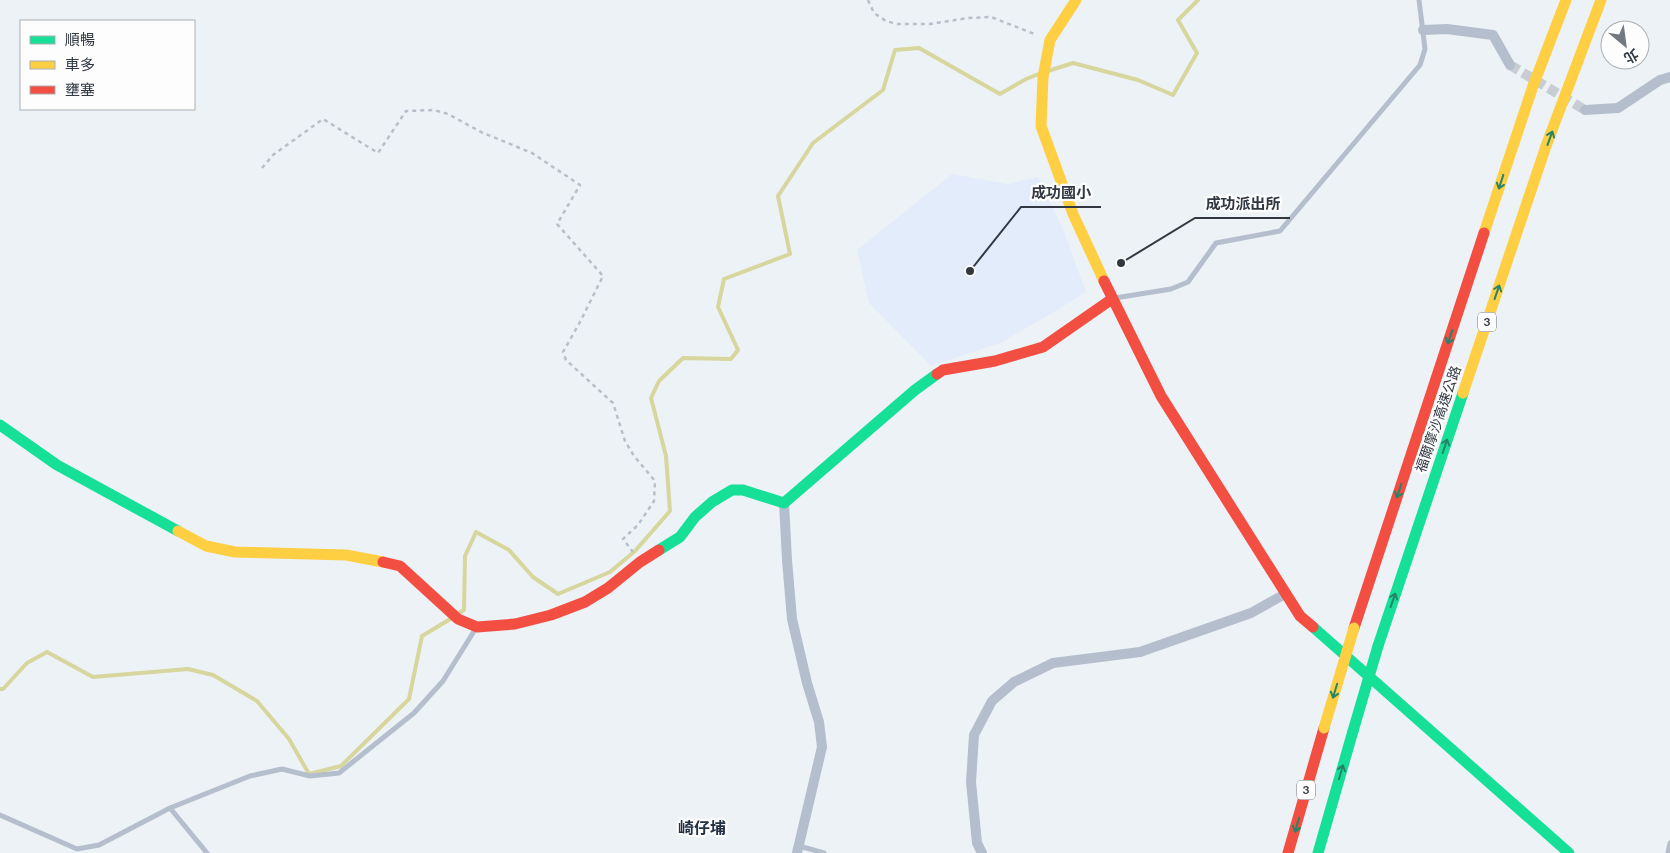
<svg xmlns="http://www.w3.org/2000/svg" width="1670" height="853" font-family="Lato,'Noto Sans TC',sans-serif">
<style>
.built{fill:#e3ecfa}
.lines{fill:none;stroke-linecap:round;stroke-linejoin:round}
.stream{stroke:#d7d69d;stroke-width:4}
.street-tunnel{stroke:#c7cdd3;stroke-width:10;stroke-dasharray:10 5;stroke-linecap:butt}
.path{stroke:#b7bfc9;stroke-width:2.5;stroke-dasharray:4 4;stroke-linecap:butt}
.lane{stroke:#b5becc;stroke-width:5}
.street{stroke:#b5becc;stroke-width:10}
.fast{stroke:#16e098;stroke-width:11}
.slow{stroke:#ffcf43;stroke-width:11}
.jam{stroke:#f24e42;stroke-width:11}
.fast-bridge{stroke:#16e098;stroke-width:11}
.slow-bridge{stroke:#ffcf43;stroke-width:11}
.oneway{stroke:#258469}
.labels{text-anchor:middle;stroke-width:4.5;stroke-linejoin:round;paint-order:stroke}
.shield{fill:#fdfdfd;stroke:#6e737a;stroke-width:1}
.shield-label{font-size:12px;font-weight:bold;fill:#313842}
.street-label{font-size:14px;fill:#313842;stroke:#fdfdfd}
.quarter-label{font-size:16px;font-weight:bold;fill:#223044;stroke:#fdfdfd}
.leader{fill:none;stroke:#313842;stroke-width:2}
.callout-dot{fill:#313842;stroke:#fdfdfd;stroke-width:2}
.callout-label{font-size:15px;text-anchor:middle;font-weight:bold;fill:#313842;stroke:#fdfdfd;stroke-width:4.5;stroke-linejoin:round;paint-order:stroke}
</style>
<rect width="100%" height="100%" fill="#edf2f7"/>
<path class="built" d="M952,174L1008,184L1038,177L1063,229L1086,292L1054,312L1000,343L931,366L869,303L857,250Z"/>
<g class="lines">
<path class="stream" d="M1048,71L1073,63L1138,80L1173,95L1197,53L1178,20L1198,0
M457,614L464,610L465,556L476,532L509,550L533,577L558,594L610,572L635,551L670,511L666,456L651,398L659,381L683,358L731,359L738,350L718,307L724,279L790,254L778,196L813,143L883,90L895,50L919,48L1000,94L1026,79L1039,74
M0,689H3L27,663L47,652L93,677L188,669L213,675L257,701L289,739L309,774L341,766L409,699L422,636L452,618"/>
<path class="street-tunnel" d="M1510,65L1585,110"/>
<path class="path" d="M868,0L874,13L886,21L897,24H930L968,18L991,17L1037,35
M262,168L273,155L323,119L378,153L406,111L434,110L448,114L481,132L532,153L580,185L557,224L603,276L580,322L563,352L566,360L613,403L625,441L634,456L655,481L654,501L638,525L623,539L633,552"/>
<path class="lane" d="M1115,298L1171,289L1188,282L1216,243L1280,231L1420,65L1425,49L1419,0
M170,808L207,853
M0,815L77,849L99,845L170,808L250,776L282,769L310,776L339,773L414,713L443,681L476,628
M799,846L824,853
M1668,853L1670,843"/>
<path class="street" d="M1423,30L1447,29L1493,35L1510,65
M1585,110L1618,108L1660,80L1670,77
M784,503L787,560L792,619L807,683L819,722L822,747L797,853
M982,853L977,843L971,782L974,735L992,701L1014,682L1053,663L1140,652L1251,613L1285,594"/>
<path class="fast" d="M0,425L57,465L178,531
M659,550L680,537L695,517L712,502L732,490H743L784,503L915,390L937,374
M1313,627L1569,853
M1378,646L1463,393
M1318,853L1353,731"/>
<path class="slow" d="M1076,0L1050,40L1043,77L1041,126L1073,214L1104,281
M1484,233L1533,86L1566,0
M1463,393L1546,146L1601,0
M178,531L206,546L235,552L346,555L383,562"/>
<path class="jam" d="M1104,281L1161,396L1300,616L1313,627
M937,374L943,370L995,361L1043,347L1112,299
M383,562L400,566L458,619L477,627L515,624L551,615L585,602L608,588L640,562L659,550
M1354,628L1484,233
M1288,853L1324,728"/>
<path class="fast-bridge" d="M1353,731L1378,646"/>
<path class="slow-bridge" d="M1324,728L1354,628"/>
</g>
<defs><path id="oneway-shaft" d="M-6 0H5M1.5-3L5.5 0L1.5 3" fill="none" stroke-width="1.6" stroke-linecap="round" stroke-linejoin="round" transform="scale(1.25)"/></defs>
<g class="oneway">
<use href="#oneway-shaft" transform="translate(1550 138) rotate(-70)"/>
<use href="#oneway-shaft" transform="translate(1501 182) rotate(108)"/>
<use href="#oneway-shaft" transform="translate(1497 292) rotate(-71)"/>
<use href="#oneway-shaft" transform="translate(1450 337) rotate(108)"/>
<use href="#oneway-shaft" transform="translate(1445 446) rotate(-71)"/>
<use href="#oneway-shaft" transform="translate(1399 491) rotate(108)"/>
<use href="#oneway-shaft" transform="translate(1393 600) rotate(-71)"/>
<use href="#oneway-shaft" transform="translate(1335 691) rotate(107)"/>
<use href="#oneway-shaft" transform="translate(1341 772) rotate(-74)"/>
<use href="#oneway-shaft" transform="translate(1297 825) rotate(106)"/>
</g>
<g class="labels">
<g class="shield">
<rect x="1478" y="312.5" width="18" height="19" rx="4"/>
<rect x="1297" y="780.5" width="18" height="19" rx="4"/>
</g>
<g class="shield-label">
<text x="1487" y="326">3</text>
<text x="1306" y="794">3</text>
</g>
<g class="street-label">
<text transform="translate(1438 419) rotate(-71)" y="5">福爾摩沙高速公路</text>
</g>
<g class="quarter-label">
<text x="702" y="834">崎仔埔</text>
</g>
</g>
<path class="leader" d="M970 271L1021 207H1101M1121 263L1195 218H1290"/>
<g class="callout-dot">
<circle cx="970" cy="271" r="5"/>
<circle cx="1121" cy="263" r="5"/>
</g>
<g class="callout-label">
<text x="1061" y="198">成功國小</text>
<text x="1243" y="209">成功派出所</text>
</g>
<rect x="20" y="20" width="175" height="90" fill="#fdfdfd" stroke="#abaeb2"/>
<rect x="30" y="36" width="25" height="8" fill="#16e098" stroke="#abaeb2"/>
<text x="65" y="45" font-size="15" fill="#313842">順暢</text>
<rect x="30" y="61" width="25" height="8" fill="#ffcf43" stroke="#abaeb2"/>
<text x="65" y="70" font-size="15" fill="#313842">車多</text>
<rect x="30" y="86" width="25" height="8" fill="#f24e42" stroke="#abaeb2"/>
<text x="65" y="95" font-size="15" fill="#313842">壅塞</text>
<g transform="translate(1625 45) rotate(151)"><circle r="24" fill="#fdfdfd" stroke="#abaeb2"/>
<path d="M0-4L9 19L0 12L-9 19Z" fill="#737981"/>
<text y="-8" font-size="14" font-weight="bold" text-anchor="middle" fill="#313842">北</text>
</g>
</svg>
